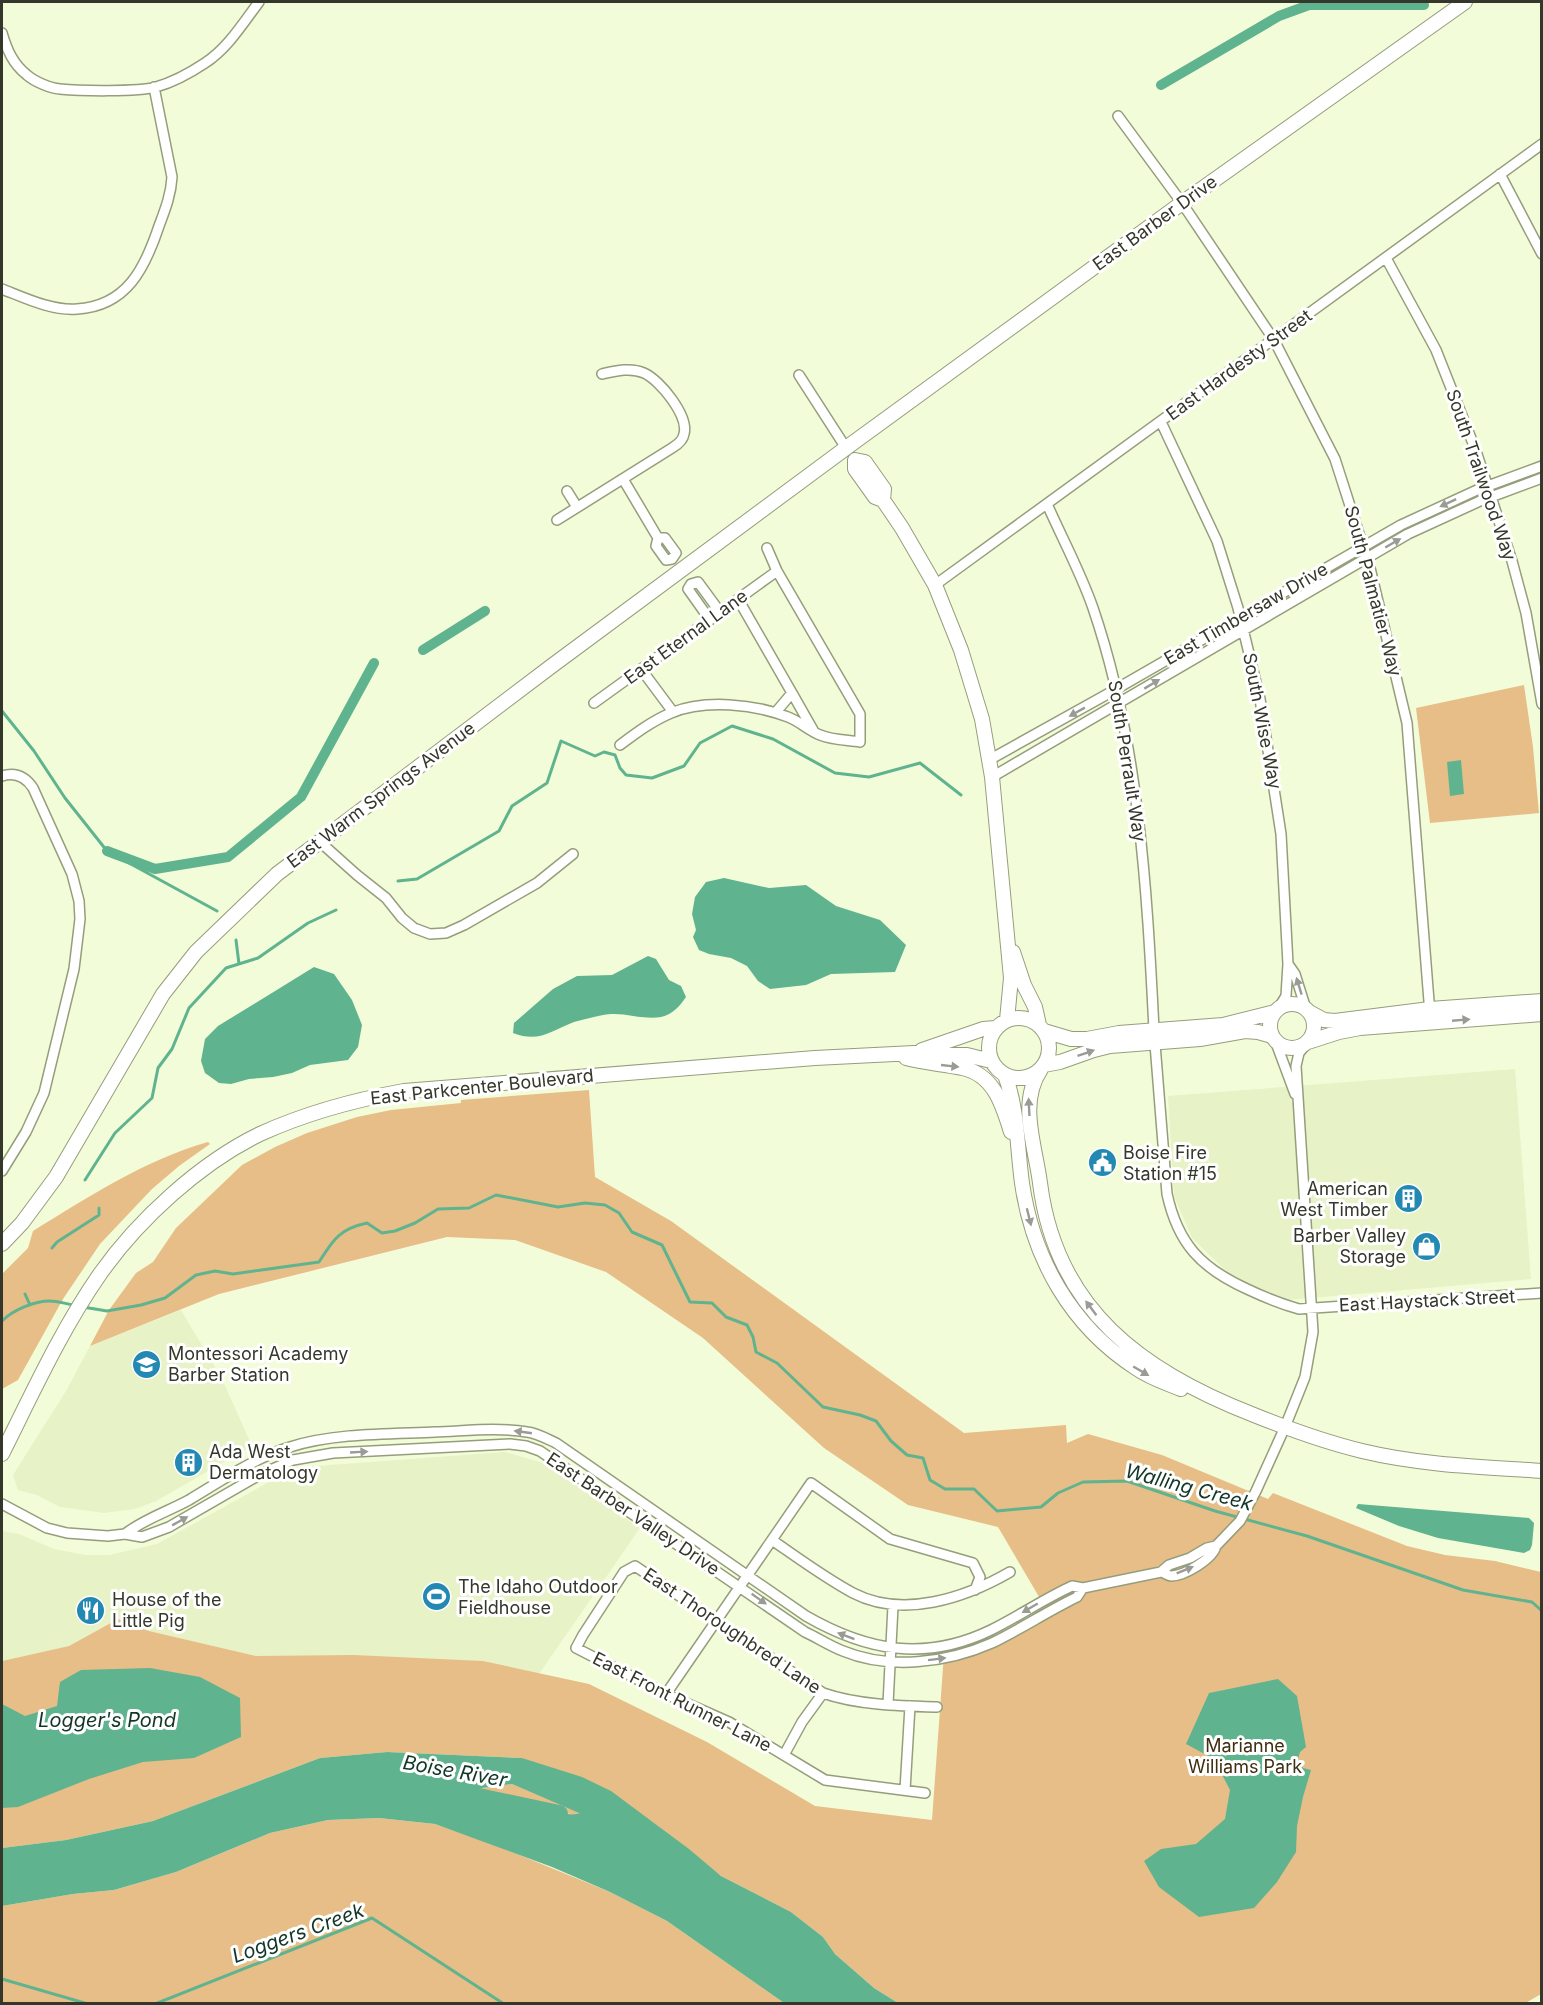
<svg xmlns="http://www.w3.org/2000/svg" width="1543" height="2005" font-family="Inter,sans-serif">
<style>
.built{fill:#e7f2c6}
.green{fill:#e7be87}
.water{fill:#60b38f;fill-rule:evenodd}
.lines{fill:none;stroke-linecap:round;stroke-linejoin:round}
.stream{stroke:#60b38f;stroke-width:3}
.canal{stroke:#60b38f;stroke-width:10}
.river{stroke:#60b38f;stroke-width:18}
.street-casing{stroke:#959e7c;stroke-width:12}
.secondary-casing{stroke:#959e7c;stroke-width:16}
.street{stroke:#fff;stroke-width:9}
.secondary{stroke:#fff;stroke-width:14}
.oneway{fill:#9a9b94}
.labels{text-anchor:middle;stroke-width:6;stroke-linejoin:round;paint-order:stroke}
.street-label{font-size:18px;fill:#343729;stroke:#fff}
.poi-label{font-size:18px;fill:#343729;stroke:#fff;text-anchor:start}
.park-label{font-size:18px;fill:#412d10;stroke:#fff}
.water-label{font-size:20px;font-style:italic;fill:#123728;stroke:#fff}
</style>
<rect width="100%" height="100%" fill="#f3fcd8"/>
<path class="built" d="M1515,1069L1531,1279L1276,1301L1228,1273L1192,1238L1174,1196L1168,1096Z
M181,1310L223,1381L252,1446L156,1501L135,1509L104,1513L60,1507L37,1495L18,1490L13,1475L66,1391L90,1346Z
M505,1452L543,1463L640,1528L539,1674L482,1661L256,1656L149,1631L118,1619L69,1646L2,1661V1531L19,1534L54,1549L85,1555H109L157,1544L280,1476L303,1467Z"/>
<path class="green" d="M1524,685L1533,747L1539,813L1430,823L1416,708Z
M589,1090L595,1177L671,1221L964,1433L1066,1425L1067,1443L1088,1434L1162,1455L1268,1499L1273,1493L1407,1546L1445,1555L1495,1561L1541,1572V1994L1524,2004L898,2003L874,1988L835,1954L823,1937L791,1912L721,1876L651,1821L522,1758L387,1752L320,1758L153,1821L66,1840L2,1848V1661L69,1646L118,1619L149,1631L256,1656L354,1655L483,1661L589,1684L707,1742L815,1806L932,1820L944,1654L990,1639L1045,1607L998,1527L908,1505L824,1448L703,1338L606,1272L515,1240L447,1237L219,1294L90,1346L109,1310L136,1273L153,1262L176,1228L242,1165L275,1147L307,1133L357,1117L391,1110L461,1103V1100Z
M208,1142L210,1144L179,1166L152,1189L100,1244L63,1299L18,1380L2,1389V1274L28,1248L33,1231C88,1197 145,1160 208,1142Z
M512,1784L580,1813L575,1815L552,1810L517,1809L482,1804L457,1795L460,1791Z
M379,1818L435,1824L495,1845L610,1892L667,1921L784,2003H2V1906L73,1894L114,1890L176,1872L270,1833L328,1820Z"/>
<path class="water" d="M1461,760L1464,794L1450,796L1447,762Z
M724,878L769,888L806,885L836,906L880,920L906,945L895,972L831,974L806,985L770,989L758,981L747,966L731,958L709,954L699,950L693,937L696,930L692,914L695,897L706,882Z
M648,956L656,959L669,980L681,986L686,997C680,1006 673,1014 661,1017C645,1020 627,1013 611,1014C600,1015 585,1019 574,1022C551,1031 539,1043 513,1033L514,1023L553,989L577,976L612,975Z
M314,967L334,974L352,1000L362,1025L358,1047L348,1060L310,1065L292,1073L273,1077L249,1079L231,1084L219,1083L205,1073L201,1061L205,1039L218,1026Z
M1358,1504L1529,1518L1534,1523L1532,1545L1530,1550L1524,1553L1438,1538L1399,1526L1356,1508Z
M150,1668L200,1677L240,1698L241,1737L194,1758L143,1762L89,1779L18,1807L2,1808V1704L25,1716L57,1706L60,1682L81,1670Z
M1278,1679L1297,1696L1306,1747L1300,1752L1298,1759L1303,1768L1311,1770L1303,1797L1297,1826L1296,1852L1277,1882L1254,1908L1199,1917L1159,1887L1144,1861L1161,1849L1196,1844L1225,1819L1230,1790L1214,1759L1186,1744L1209,1693Z
M387,1752L522,1758L582,1777L611,1791L689,1849L721,1876L791,1912L823,1937L835,1954L874,1988L898,2003H784L667,1921L610,1892L552,1867L435,1824L379,1818L328,1820L270,1833L176,1872L114,1890L73,1894L2,1906V1848L66,1840L153,1821L320,1758ZM512,1784L579,1813H580C570,1817 561,1811 551,1810C515,1805 493,1810 457,1795L460,1791Z"/>
<g class="lines">
<path class="stream" d="M2,711L34,751L65,798L107,851L217,911
M398,881L417,879L499,831L512,806L547,783L561,741L595,756L604,752L615,755L620,768L626,775L652,778L684,766L700,743L732,726L773,739L835,773L869,777L920,763L961,795
M236,940L239,964
M85,1180L115,1133L152,1098L158,1068L172,1049L189,1008L226,968L258,958L308,923L336,910
M52,1248L57,1242L99,1215V1208
M25,1294L30,1305
M83,1307L107,1311L141,1305L165,1298L196,1275L215,1271L233,1274L319,1262C333,1240 339,1229 367,1223L382,1233L395,1231L415,1223L438,1209L469,1208L496,1195L558,1207L585,1203L605,1205L619,1213L632,1232L662,1245L690,1302L712,1303L726,1317L747,1325L753,1337L756,1352L777,1363L823,1407L860,1415L876,1421L891,1441L907,1455L923,1458L930,1480L945,1489H974L997,1511L1041,1507L1058,1493L1083,1482L1127,1481L1215,1511L1307,1536L1463,1590L1532,1602L1542,1611
M2,1321C13,1310 34,1301 50,1301C58,1301 66,1304 74,1305
M2,1979L88,2004
M155,2004L372,1918L504,2004"/>
<path class="canal" d="M1161,85L1279,16L1309,5H1424
M423,650L485,611
M107,851L155,869L228,857L301,797L374,663"/>
<path class="river" d="M436,1788L559,1814"/>
<defs>
<path id="street" d="M2,33C7,50 13,64 27,75C35,82 50,88 60,89C80,91 138,92 156,87C174,82 190,73 205,63C228,48 243,23 259,2
M1118,116L1182,203L1274,340L1335,459L1370,568L1407,723L1430,1014
M1500,174L1542,254
M1386,258L1436,350L1476,451L1512,561L1526,613L1542,704
M2,289C25,298 52,311 77,309C127,306 145,268 159,226C165,210 171,195 172,177L154,87
M799,375L846,448
M1161,422L1217,541L1238,608L1260,699L1281,834L1288,964L1286,996L1278,1009
M623,479L658,538
M567,491L577,507
M1047,504C1062,538 1081,573 1093,608C1139,743 1147,889 1154,1030
M557,520L672,448C677,445 683,441 684,434C689,416 660,380 644,373C631,367 615,371 602,374
M658,538H665L676,553L672,559L666,560L656,546Z
M935,585L1542,144
M738,599L792,693
M710,620L688,589L691,584L698,582L720,612
M641,669L673,712
M594,703L777,571
M776,712L792,693L813,730
M620,745C636,733 652,721 671,713C705,699 754,704 788,717C799,721 808,730 820,735C832,740 847,740 860,742V714L777,571L767,548
M989,760L1104,696L1401,525L1477,490L1542,466
M2,776C15,772 25,776 33,788L72,874L79,901L80,919L74,969L44,1093L26,1132L2,1171
M992,777L1408,534L1480,501L1542,478
M319,841L357,875L386,898L402,918L414,928L430,934L446,933L464,925L537,883L573,854
M1288,964L1295,974L1306,1009
M1276,1043L1295,1094
M1155,1044L1167,1194C1178,1244 1201,1268 1247,1289C1264,1297 1281,1304 1299,1309L1542,1293
M2,1504L47,1528L67,1533L108,1536L125,1534L142,1537L169,1527L261,1474L293,1460L333,1453L510,1444L526,1446L540,1451L805,1632C818,1638 830,1646 843,1651C889,1670 947,1663 992,1643C1021,1629 1048,1611 1077,1597L1083,1588
M125,1534C144,1519 167,1512 189,1500C221,1481 254,1458 290,1447C333,1433 390,1434 435,1432C466,1431 497,1427 527,1432C537,1433 547,1439 556,1443L806,1616C867,1651 925,1662 991,1630C1019,1616 1044,1599 1072,1586L1083,1588L1161,1572L1169,1565L1190,1558L1207,1548L1216,1546L1240,1521L1256,1491L1285,1427L1305,1377L1313,1332L1296,1066L1299,1053L1308,1042
M772,1540C798,1558 825,1578 853,1593C903,1619 965,1598 1010,1572
M1161,1572C1165,1573 1168,1576 1171,1576C1184,1576 1213,1559 1216,1546
M666,1694L811,1483L890,1539L973,1563L980,1577L975,1590
M888,1704L893,1606
M784,1755L802,1722L823,1693
M905,1790L910,1706
M925,1793L825,1780L729,1722L668,1695L576,1648L583,1635L624,1572L635,1566L823,1693C857,1705 901,1706 937,1707"/>
<path id="secondary" d="M883,500L884,489L865,462L855,460V469L875,497L883,500L902,528L935,585L961,650L982,719L992,777L1011,978L1007,1020
M1013,952L1024,985L1035,1007L1039,1025
M1270 1026a22 22 0 1 1 44 0a22 22 0 1 1-44 0Z
M1309,1012L1324,1020L1335,1021L1430,1009L1542,1001
M989 1048a30 30 0 1 1 60 0a30 30 0 1 1-60 0Z
M1044,1031L1071,1039H1087L1119,1033L1223,1025L1275,1012
M1308,1042L1339,1032L1360,1028L1542,1014
M922,1050L983,1029L996,1028
M906,1058C925,1063 943,1064 962,1068C994,1074 1003,1106 1011,1132
M1044,1065L1060,1062L1094,1050L1110,1046L1200,1039L1245,1031L1258,1032L1272,1036
M1041,1069C1018,1103 1035,1144 1040,1183C1056,1310 1143,1372 1254,1415C1289,1429 1325,1442 1362,1451C1420,1465 1482,1467 1542,1471
M1005,1075C1018,1110 1017,1147 1022,1183C1033,1259 1071,1326 1136,1368C1150,1378 1166,1383 1181,1389
M2,1244L22,1223L56,1177L163,994L196,952L277,874L553,665L846,448L1182,203L1465,2
M2,1454C32,1394 61,1330 100,1274C138,1220 200,1163 260,1134C306,1113 354,1100 404,1091L815,1058L914,1053L967,1055L991,1061"/>
</defs>
<use href="#street" class="street-casing"/>
<use href="#secondary" class="secondary-casing"/>
<use href="#street" class="street"/>
<use href="#secondary" class="secondary"/>
</g>
<defs><path id="oneway-solid" d="M-6-.8H1V-3.2L6.5 0L1 3.2V.8H-6Z" transform="scale(1.5)"/></defs>
<g class="oneway">
<use href="#oneway-solid" transform="translate(1448 503) rotate(155)"/>
<use href="#oneway-solid" transform="translate(1393 543) rotate(-30)"/>
<use href="#oneway-solid" transform="translate(1152 684) rotate(-31)"/>
<use href="#oneway-solid" transform="translate(1077 712) rotate(151)"/>
<use href="#oneway-solid" transform="translate(1299 986) rotate(-107)"/>
<use href="#oneway-solid" transform="translate(1461 1020) rotate(-5)"/>
<use href="#oneway-solid" transform="translate(1086 1053) rotate(-19)"/>
<use href="#oneway-solid" transform="translate(950 1066) rotate(6)"/>
<use href="#oneway-solid" transform="translate(1029 1107) rotate(-93)"/>
<use href="#oneway-solid" transform="translate(1029 1217) rotate(76)"/>
<use href="#oneway-solid" transform="translate(1091 1308) rotate(-127)"/>
<use href="#oneway-solid" transform="translate(1141 1371) rotate(30)"/>
<use href="#oneway-solid" transform="translate(523 1432) rotate(-172)"/>
<use href="#oneway-solid" transform="translate(359 1452) rotate(-3)"/>
<use href="#oneway-solid" transform="translate(180 1521) rotate(-29)"/>
<use href="#oneway-solid" transform="translate(1185 1570) rotate(-22)"/>
<use href="#oneway-solid" transform="translate(759 1599) rotate(35)"/>
<use href="#oneway-solid" transform="translate(1030 1608) rotate(150)"/>
<use href="#oneway-solid" transform="translate(846 1636) rotate(-159)"/>
<use href="#oneway-solid" transform="translate(937 1659) rotate(-7)"/>
</g>
<defs>
<symbol id="civic-disc" viewBox="-11 -11 22 22"><circle r="9.5" fill="#2389b2" stroke="#fff"/><path d="M-.6-6.5H3V-4.5H.6V-3L4-1V1h2V6H-6V1h2V-1L-.6-3ZM-1.2 2.5V6h2.4V2.5Z" fill="#fff"/></symbol>
<symbol id="building-disc" viewBox="-11 -11 22 22"><circle r="9.5" fill="#2389b2" stroke="#fff"/><path d="M-4-6H4V6H1V3H-1V6H-4ZM-2.5-4.3h1.7v1.8h-1.7ZM.8-4.3h1.7v1.8H.8ZM-2.5-1h1.7V.8h-1.7ZM.8-1h1.7V.8H.8Z" fill="#fff"/></symbol>
<symbol id="shop-disc" viewBox="-11 -11 22 22"><circle r="9.5" fill="#2389b2" stroke="#fff"/><path d="M-5-2.5h2.3a2.7 3.5 0 0 1 5.4 0H5L5.5 6h-11ZM-1.5-2.5h3a1.5 2.3 0 0 0-3 0Z" fill="#fff"/></symbol>
<symbol id="school-disc" viewBox="-11 -11 22 22"><circle r="9.5" fill="#2389b2" stroke="#fff"/><path d="M0-5L7-2L0 1L-7-2ZM-4 1L0 2.5L4 1V4Q0 6-4 4Z" fill="#fff"/></symbol>
<symbol id="stadium-disc" viewBox="-11 -11 22 22"><circle r="9.5" fill="#2389b2" stroke="#fff"/><path d="M0-5a6.5 5 0 1 0 0 10a6.5 5 0 1 0 0-10ZM-3.5-1.8h7v3.6h-7Z" fill="#fff"/></symbol>
<symbol id="restaurant-disc" viewBox="-11 -11 22 22"><circle r="9.5" fill="#2389b2" stroke="#fff"/><path d="M-5-6h1v4h1v-4h1v4h1v-4h1v5L-1.5 .5V6h-2V.5L-5-1ZM5-6V6H3V1.5H1.5Q1.5-4 5-6Z" fill="#fff"/></symbol>
</defs>
<g fill-rule="evenodd">
<use href="#civic-disc" x="1086" y="1146" width="33" height="33"/>
<use href="#building-disc" x="1392" y="1182" width="33" height="33"/>
<use href="#shop-disc" x="1410" y="1230" width="33" height="33"/>
<use href="#school-disc" x="130" y="1348" width="33" height="33"/>
<use href="#building-disc" x="172" y="1446" width="33" height="33"/>
<use href="#stadium-disc" x="420" y="1580" width="33" height="33"/>
<use href="#restaurant-disc" x="74" y="1594" width="33" height="33"/>
</g>
<g class="labels">
<g class="street-label">
<text transform="translate(1155 223) rotate(-36)" y="6">East Barber Drive</text>
<text transform="translate(1239 365) rotate(-36)" y="6">East Hardesty Street</text>
<text transform="translate(1481 475) rotate(71)" y="6">South Trailwood Way</text>
<text transform="translate(1373 591) rotate(75)" y="6">South Palmatier Way</text>
<text transform="translate(1246 614) rotate(-30)" y="6">East Timbersaw Drive</text>
<text transform="translate(686 637) rotate(-36)" y="6">East Eternal Lane</text>
<text transform="translate(1262 721) rotate(79)" y="6">South Wise Way</text>
<text transform="translate(1127 761) rotate(81)" y="6">South Perrault Way</text>
<text transform="translate(381 795) rotate(-37)" y="6">East Warm Springs Avenue</text>
<text transform="translate(482 1087) rotate(-6)" y="6">East Parkcenter Boulevard</text>
<text transform="translate(1427 1301) rotate(-3)" y="6">East Haystack Street</text>
<text transform="translate(633 1514) rotate(34)" y="6">East Barber Valley Drive</text>
<text transform="translate(732 1631) rotate(34)" y="6">East Thoroughbred Lane</text>
<text transform="translate(682 1702) rotate(27)" y="6">East Front Runner Lane</text>
</g>
<g class="poi-label">
<text x="1123" y="1159">Boise Fire<tspan x="1123" dy="21">Station #15</tspan></text>
<text x="1388" y="1195" text-anchor="end">American<tspan x="1388" dy="21">West Timber</tspan></text>
<text x="1406" y="1242" text-anchor="end">Barber Valley<tspan x="1406" dy="21">Storage</tspan></text>
<text x="168" y="1360">Montessori Academy<tspan x="168" dy="21">Barber Station</tspan></text>
<text x="209" y="1458">Ada West<tspan x="209" dy="21">Dermatology</tspan></text>
<text x="458" y="1593">The Idaho Outdoor<tspan x="458" dy="21">Fieldhouse</tspan></text>
<text x="112" y="1606">House of the<tspan x="112" dy="21">Little Pig</tspan></text>
</g>
<g class="park-label">
<text x="1245" y="1752">Marianne<tspan x="1245" dy="21">Williams Park</tspan></text>
</g>
<g class="water-label">
<text transform="translate(1189 1487) rotate(15)" y="7">Walling Creek</text>
<text x="107" y="1727">Logger's Pond</text>
<text transform="translate(455 1771) rotate(10)" y="7">Boise River</text>
<text transform="translate(298 1933) rotate(-20)" y="7">Loggers Creek</text>
</g>
</g>
<rect width="1543" height="2005" fill="none" stroke="#343729" stroke-width="6"/>
</svg>
